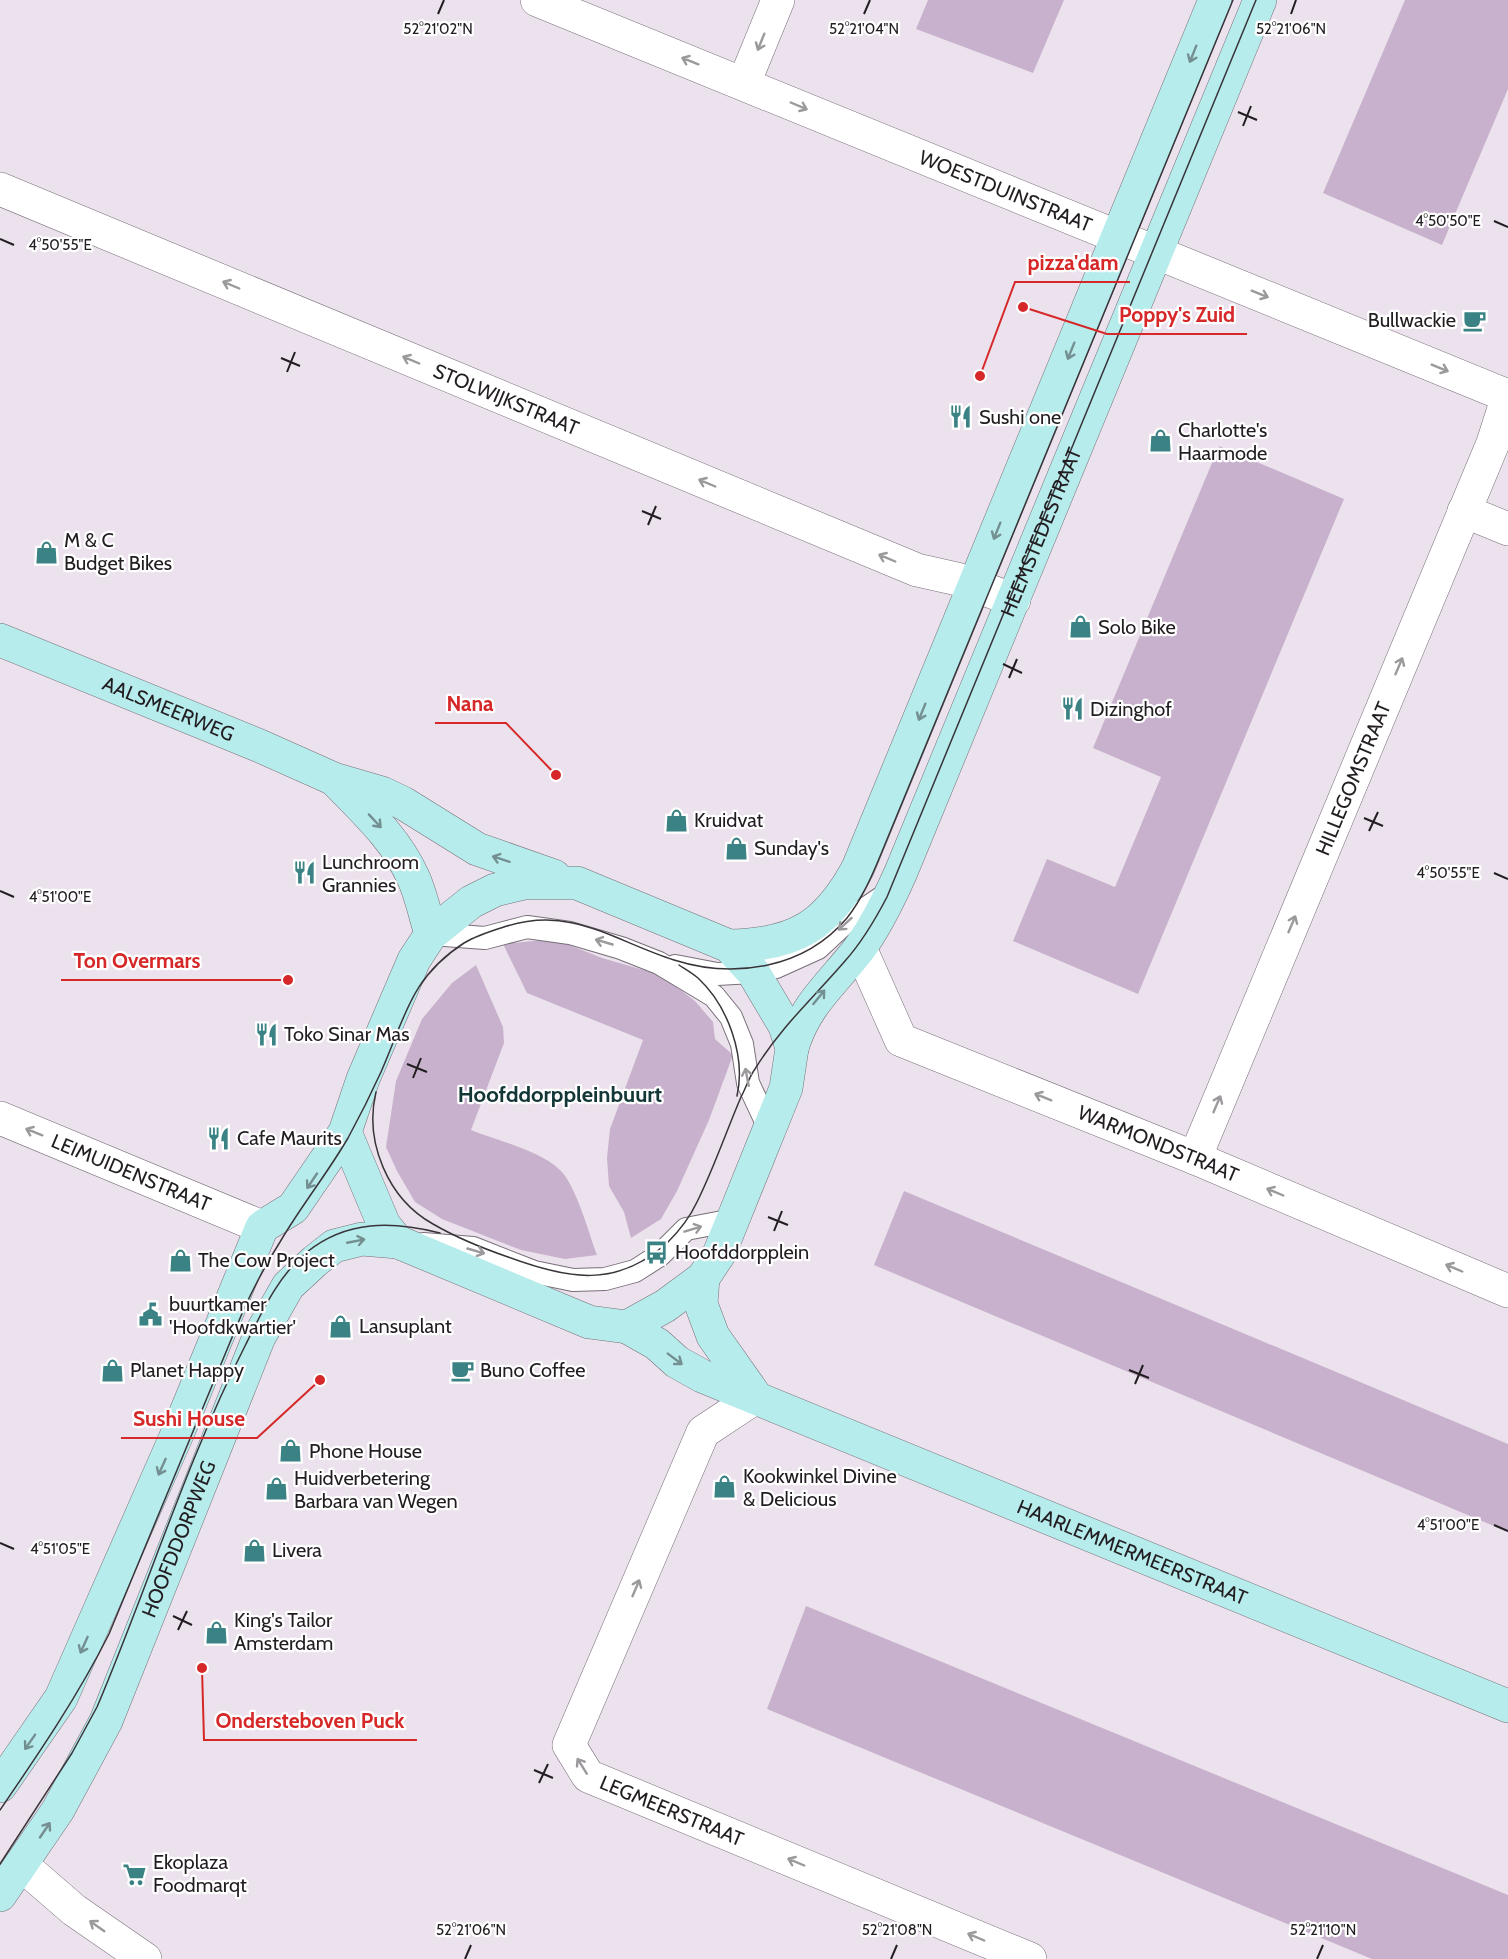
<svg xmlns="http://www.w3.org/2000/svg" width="1508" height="1959" font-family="Cabin,sans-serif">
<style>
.green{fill:#c8b1cc}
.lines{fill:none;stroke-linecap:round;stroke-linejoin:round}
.lane-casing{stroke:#786f79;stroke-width:24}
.street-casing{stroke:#786f79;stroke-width:34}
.secondary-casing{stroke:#786f79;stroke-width:34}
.lane{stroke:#fff;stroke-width:22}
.street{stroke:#fff;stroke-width:33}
.secondary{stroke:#b7ecec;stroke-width:33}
.tram{stroke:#393439;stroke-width:1.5}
.oneway{stroke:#9b999b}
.oneway2{stroke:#748f91}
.ticks{fill:none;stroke:#211d21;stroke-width:2}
.labels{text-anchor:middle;stroke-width:4.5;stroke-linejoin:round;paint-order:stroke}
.street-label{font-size:20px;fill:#211d21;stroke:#fff}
.poi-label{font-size:20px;fill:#211d21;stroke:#fff;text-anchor:start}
.quarter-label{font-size:22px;font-weight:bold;fill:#133636;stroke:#fff}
.ticks-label{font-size:15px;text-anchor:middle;fill:#211d21;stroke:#fff;stroke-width:4.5;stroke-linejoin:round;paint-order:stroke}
.leader{fill:none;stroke:#d62828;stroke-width:2}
.callout-dot{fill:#d62828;stroke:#fff;stroke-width:2}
.callout-label{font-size:21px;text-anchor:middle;font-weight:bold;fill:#d62828;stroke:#fff;stroke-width:4.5;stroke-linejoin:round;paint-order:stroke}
</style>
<rect width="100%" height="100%" fill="#ece2ed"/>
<path class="green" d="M928,0H1064L1033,73L916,29Z
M1405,0H1508V89L1442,245L1323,193Z
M1219,446L1344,499L1138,994L1013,941L1047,859L1115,887L1161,777L1093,748Z
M554,939L602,958L661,975L695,1001L713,1022L715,1039L733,1055L709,1120L677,1191L661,1219L631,1238L624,1212L609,1186L607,1158L610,1129L643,1040L527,993L503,944Z
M476,965L503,1027L504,1043L471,1130C498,1141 539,1150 560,1170C576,1185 589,1234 597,1255L565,1259L521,1250L442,1219L415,1202L397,1171L386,1147L396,1081L422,1019L452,983Z
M904,1191L1508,1444V1532L874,1265Z
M806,1606L1508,1895V1959H1372L767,1709Z"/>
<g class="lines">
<defs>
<path id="lane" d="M431,934L485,938L527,927L570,933L621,948L659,963L714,996L731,1017L742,1044L748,1083L770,1130
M675,966L717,974L753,972L776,967L818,948L847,921L890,892
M423,1244L473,1248L534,1272L573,1280L605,1279L635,1271L660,1255L686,1229L733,1220"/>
<g id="street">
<path id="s1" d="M537,0L1508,396"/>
<path d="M744,83L778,0"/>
<path id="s2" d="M0,189L917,570L957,579L1014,600"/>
<path d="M1464,511L1508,529"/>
<path id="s3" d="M860,948L901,1040L1195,1158L1508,1291"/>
<path id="s4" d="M0,1118L262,1227"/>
<path id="s5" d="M1195,1158L1493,443L1508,396"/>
<path id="s6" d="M756,1397L703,1432L569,1745L588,1776L1030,1959"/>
<path d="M22,1865L74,1910L145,1959"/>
</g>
<g id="secondary">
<path id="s7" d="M0,640L260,746L334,779L382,793L403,803L477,849L554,876"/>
<path d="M335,780C364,810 396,839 413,877C421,894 425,915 431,934"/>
<path d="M729,946C795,945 827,926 858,868L1215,0"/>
<path id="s8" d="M792,1048C805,1004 832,984 859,949C876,926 889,899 901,872L1260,0"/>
<path d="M703,1278L701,1304L713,1336L756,1397"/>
<path id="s9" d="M627,1327L657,1344L677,1362L702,1376L1508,1706"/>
<path d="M0,1786L61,1698L178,1432L262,1227L293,1208L345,1132L363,1079L414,960L431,934L471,902L495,890L524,883H577L729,946L753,972L785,1026L792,1048L786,1088L719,1254L703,1278L665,1306L627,1327L589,1322L398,1242L384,1225L345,1132"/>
<path id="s10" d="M0,1895L58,1810L106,1721L259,1337L288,1286L315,1261L334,1246L362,1239L398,1242"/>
</g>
</defs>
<use href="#lane" class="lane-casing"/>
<use href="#street" class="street-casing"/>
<use href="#secondary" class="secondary-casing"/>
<use href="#lane" class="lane"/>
<use href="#street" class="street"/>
<use href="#secondary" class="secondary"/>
<path class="tram" d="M679,965C685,969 692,973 698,978C728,1006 746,1056 737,1096
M376,1092C364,1142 388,1199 433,1224C457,1238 482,1248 508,1257C567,1279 617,1289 668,1242C680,1230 690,1217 697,1202C714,1168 726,1132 741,1097C746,1088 749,1077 755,1069C780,1028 814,997 845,961C862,942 875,920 887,897L1256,0
M0,1810C39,1753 78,1696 109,1634L243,1311C254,1287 266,1264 280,1242C301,1206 327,1174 348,1138C360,1116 371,1094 381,1072C405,1018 410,978 464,943C477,935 491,931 507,926C573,906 614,941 674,960C734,979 804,969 847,918C862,899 872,876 881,854L1233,0
M0,1864L72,1753L97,1707C148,1587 186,1462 245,1346C262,1312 277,1277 307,1252C347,1220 392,1221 440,1233"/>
</g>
<defs><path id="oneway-shaft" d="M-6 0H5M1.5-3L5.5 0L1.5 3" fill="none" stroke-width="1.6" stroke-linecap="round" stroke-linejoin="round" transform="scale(1.5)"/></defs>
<g class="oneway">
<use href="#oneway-shaft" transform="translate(761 42) rotate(112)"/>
<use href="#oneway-shaft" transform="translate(690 61) rotate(-158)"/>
<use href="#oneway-shaft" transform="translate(799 106) rotate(23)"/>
<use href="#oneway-shaft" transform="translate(231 285) rotate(-157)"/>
<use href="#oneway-shaft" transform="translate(1260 294) rotate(22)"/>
<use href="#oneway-shaft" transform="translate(411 360) rotate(-157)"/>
<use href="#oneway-shaft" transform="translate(1440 368) rotate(22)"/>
<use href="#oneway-shaft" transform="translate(707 483) rotate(-157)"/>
<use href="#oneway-shaft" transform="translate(887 558) rotate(-157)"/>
<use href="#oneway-shaft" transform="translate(1399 666) rotate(-67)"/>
<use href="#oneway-shaft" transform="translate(845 924) rotate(138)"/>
<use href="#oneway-shaft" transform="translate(1292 924) rotate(-67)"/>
<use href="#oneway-shaft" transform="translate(604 942) rotate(-164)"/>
<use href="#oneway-shaft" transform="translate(747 1077) rotate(-101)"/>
<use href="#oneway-shaft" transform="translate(1043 1097) rotate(-158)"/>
<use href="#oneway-shaft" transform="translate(1217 1104) rotate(-67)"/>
<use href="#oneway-shaft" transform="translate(34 1132) rotate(-158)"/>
<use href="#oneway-shaft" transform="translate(1275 1192) rotate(-157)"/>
<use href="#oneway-shaft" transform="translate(693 1229) rotate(-17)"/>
<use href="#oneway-shaft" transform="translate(476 1251) rotate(16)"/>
<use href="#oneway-shaft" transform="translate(1454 1268) rotate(-157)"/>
<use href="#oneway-shaft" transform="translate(636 1588) rotate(-67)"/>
<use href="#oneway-shaft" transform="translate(582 1766) rotate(-122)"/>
<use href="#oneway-shaft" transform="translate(796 1862) rotate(-157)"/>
<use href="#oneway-shaft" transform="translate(97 1926) rotate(-145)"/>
<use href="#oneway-shaft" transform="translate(976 1937) rotate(-157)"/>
</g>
<g class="oneway2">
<use href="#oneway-shaft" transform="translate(1193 54) rotate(112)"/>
<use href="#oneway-shaft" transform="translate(1071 351) rotate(112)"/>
<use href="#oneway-shaft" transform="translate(997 531) rotate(112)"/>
<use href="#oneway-shaft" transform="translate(922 712) rotate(112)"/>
<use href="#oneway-shaft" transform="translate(375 821) rotate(47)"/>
<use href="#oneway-shaft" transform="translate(501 859) rotate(-162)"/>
<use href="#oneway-shaft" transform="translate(819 997) rotate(-51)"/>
<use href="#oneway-shaft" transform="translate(312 1181) rotate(124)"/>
<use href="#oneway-shaft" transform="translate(356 1241) rotate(-11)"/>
<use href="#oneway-shaft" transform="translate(675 1359) rotate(37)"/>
<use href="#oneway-shaft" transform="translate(162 1467) rotate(114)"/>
<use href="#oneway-shaft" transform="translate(84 1645) rotate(114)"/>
<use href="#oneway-shaft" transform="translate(30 1742) rotate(125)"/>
<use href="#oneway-shaft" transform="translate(45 1830) rotate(-56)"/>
</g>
<path class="ticks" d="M438,14L444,0M864,14L870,0M1291,14L1296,0M1238,112L1257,120M1243,126L1251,106M1494,221L1508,227M0,239L14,245M281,358L300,366M287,372L295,352M642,511L661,519M648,525L656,506M1003,664L1022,673M1009,678L1017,659M1364,818L1383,826M1369,831L1378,812M1494,873L1508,879M0,891L14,897M407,1064L427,1072M413,1078L421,1058M768,1217L788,1225M774,1231L782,1211M1129,1370L1149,1378M1135,1384L1143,1365M1494,1525L1508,1531M0,1543L14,1549M173,1616L192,1625M178,1630L187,1611M534,1770L553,1778M539,1783L548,1764M465,1959L471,1945M891,1959L897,1945M1317,1959L1323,1945"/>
<defs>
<symbol id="cafe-bare" viewBox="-9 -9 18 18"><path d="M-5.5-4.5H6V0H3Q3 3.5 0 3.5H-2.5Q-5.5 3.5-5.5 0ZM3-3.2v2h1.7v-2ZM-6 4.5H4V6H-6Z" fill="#3a8283" stroke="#fff" stroke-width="2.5" paint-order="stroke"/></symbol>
<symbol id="restaurant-bare" viewBox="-9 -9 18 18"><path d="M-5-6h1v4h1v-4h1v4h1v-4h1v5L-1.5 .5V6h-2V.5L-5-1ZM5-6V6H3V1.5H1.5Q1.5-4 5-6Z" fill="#3a8283" stroke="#fff" stroke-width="2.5" paint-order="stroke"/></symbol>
<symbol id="shop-bare" viewBox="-9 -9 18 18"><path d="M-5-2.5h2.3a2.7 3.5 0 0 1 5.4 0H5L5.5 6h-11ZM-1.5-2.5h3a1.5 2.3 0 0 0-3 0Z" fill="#3a8283" stroke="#fff" stroke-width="2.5" paint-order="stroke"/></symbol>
<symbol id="bus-bare" viewBox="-9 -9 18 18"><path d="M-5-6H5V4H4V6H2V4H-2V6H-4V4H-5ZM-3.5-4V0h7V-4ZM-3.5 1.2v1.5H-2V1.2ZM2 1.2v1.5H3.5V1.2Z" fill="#3a8283" stroke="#fff" stroke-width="2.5" paint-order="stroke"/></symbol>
<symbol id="civic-bare" viewBox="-9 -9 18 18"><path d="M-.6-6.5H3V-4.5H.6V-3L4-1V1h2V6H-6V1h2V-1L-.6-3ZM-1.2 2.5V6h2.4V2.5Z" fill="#3a8283" stroke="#fff" stroke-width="2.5" paint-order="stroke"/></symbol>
<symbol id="supermarket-bare" viewBox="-9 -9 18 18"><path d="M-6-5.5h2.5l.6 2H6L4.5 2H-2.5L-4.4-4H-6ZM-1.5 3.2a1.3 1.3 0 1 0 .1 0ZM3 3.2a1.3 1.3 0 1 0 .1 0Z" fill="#3a8283" stroke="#fff" stroke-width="2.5" paint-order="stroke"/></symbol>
</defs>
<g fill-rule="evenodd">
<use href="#cafe-bare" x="1458" y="304" width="33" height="33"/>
<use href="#restaurant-bare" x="944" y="400" width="33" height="33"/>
<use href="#shop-bare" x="1144" y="424" width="33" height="33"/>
<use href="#shop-bare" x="30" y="536" width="33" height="33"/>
<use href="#shop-bare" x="1064" y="610" width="33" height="33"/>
<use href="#restaurant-bare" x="1056" y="692" width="33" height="33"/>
<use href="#shop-bare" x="660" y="804" width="33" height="33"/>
<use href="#shop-bare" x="720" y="832" width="33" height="33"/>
<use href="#restaurant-bare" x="288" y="856" width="33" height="33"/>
<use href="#restaurant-bare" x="250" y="1018" width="33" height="33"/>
<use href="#restaurant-bare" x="202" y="1122" width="33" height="33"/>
<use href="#bus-bare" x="640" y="1236" width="33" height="33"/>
<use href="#shop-bare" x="164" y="1244" width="33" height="33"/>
<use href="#civic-bare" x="134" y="1298" width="33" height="33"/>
<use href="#shop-bare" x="324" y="1310" width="33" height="33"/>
<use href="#shop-bare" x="96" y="1354" width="33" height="33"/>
<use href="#cafe-bare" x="446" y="1354" width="33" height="33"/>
<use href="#shop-bare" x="274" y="1434" width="33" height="33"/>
<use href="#shop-bare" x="708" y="1470" width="33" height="33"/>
<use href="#shop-bare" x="260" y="1472" width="33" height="33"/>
<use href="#shop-bare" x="238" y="1534" width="33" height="33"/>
<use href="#shop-bare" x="200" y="1616" width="33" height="33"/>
<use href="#supermarket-bare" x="118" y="1858" width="33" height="33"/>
</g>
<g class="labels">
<g class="street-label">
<text dy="7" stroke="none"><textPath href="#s1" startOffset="506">WOESTDUINSTRAAT</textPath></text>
<text dy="7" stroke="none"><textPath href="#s2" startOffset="548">STOLWIJKSTRAAT</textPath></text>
<text dy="7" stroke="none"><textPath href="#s8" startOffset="576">HEEMSTEDESTRAAT</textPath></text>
<text dy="7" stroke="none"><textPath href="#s7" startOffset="182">AALSMEERWEG</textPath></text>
<text dy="7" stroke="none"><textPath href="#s5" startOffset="411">HILLEGOMSTRAAT</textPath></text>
<text dy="7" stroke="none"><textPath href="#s3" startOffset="378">WARMONDSTRAAT</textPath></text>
<text dy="7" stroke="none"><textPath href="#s4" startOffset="142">LEIMUIDENSTRAAT</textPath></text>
<text dy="7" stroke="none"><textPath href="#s10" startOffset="400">HOOFDDORPWEG</textPath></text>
<text dy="7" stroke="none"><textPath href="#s9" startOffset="555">HAARLEMMERMEERSTRAAT</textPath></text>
<text dy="7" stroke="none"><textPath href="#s6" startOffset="531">LEGMEERSTRAAT</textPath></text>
</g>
<g class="poi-label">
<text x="1456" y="327" text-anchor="end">Bullwackie</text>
<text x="979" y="424">Sushi one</text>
<text x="1178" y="437">Charlotte's<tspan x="1178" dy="23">Haarmode</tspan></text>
<text x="64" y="547">M &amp; C<tspan x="64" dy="23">Budget Bikes</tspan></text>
<text x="1098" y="634">Solo Bike</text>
<text x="1090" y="716">Dizinghof</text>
<text x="694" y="827">Kruidvat</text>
<text x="754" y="855">Sunday's</text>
<text x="322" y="869">Lunchroom<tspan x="322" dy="23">Grannies</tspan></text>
<text x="284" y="1041">Toko Sinar Mas</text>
<text x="237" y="1145">Cafe Maurits</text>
<text x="675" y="1259">Hoofddorpplein</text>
<text x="198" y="1267">The Cow Project</text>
<text x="169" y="1311">buurtkamer<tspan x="169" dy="23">'Hoofdkwartier'</tspan></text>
<text x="359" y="1333">Lansuplant</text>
<text x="130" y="1377">Planet Happy</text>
<text x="480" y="1377">Buno Coffee</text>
<text x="309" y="1458">Phone House</text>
<text x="743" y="1483">Kookwinkel Divine<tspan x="743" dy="23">&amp; Delicious</tspan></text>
<text x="294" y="1485">Huidverbetering<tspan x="294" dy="23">Barbara van Wegen</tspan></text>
<text x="272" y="1557">Livera</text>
<text x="234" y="1627">King's Tailor<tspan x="234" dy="23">Amsterdam</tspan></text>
<text x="153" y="1869">Ekoplaza<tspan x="153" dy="23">Foodmarqt</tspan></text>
</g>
<g class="quarter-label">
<text x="560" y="1102">Hoofddorppleinbuurt</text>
</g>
</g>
<g class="ticks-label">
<text x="438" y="34">52°21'02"N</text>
<text x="864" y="34">52°21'04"N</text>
<text x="1291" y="34">52°21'06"N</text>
<text x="1448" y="226">4°50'50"E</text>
<text x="60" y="250">4°50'55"E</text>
<text x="1448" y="878">4°50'55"E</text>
<text x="60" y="902">4°51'00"E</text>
<text x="1448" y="1530">4°51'00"E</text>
<text x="60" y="1554">4°51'05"E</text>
<text x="471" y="1935">52°21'06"N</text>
<text x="897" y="1935">52°21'08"N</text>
<text x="1323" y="1935">52°21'10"N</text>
</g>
<path class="leader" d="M980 376L1015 282H1130M1023 307L1107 334H1247M556 775L506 723H435M288 980L212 980H61M320 1380L257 1438H121M202 1668L204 1740H417"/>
<g class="callout-dot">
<circle cx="980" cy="376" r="6"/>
<circle cx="1023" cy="307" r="6"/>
<circle cx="556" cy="775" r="6"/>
<circle cx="288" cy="980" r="6"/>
<circle cx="320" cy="1380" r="6"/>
<circle cx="202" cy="1668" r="6"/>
</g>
<g class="callout-label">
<text x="1073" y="270">pizza'dam</text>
<text x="1177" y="322">Poppy's Zuid</text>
<text x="470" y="711">Nana</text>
<text x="137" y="968">Ton Overmars</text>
<text x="189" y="1426">Sushi House</text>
<text x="310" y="1728">Ondersteboven Puck</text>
</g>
</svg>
